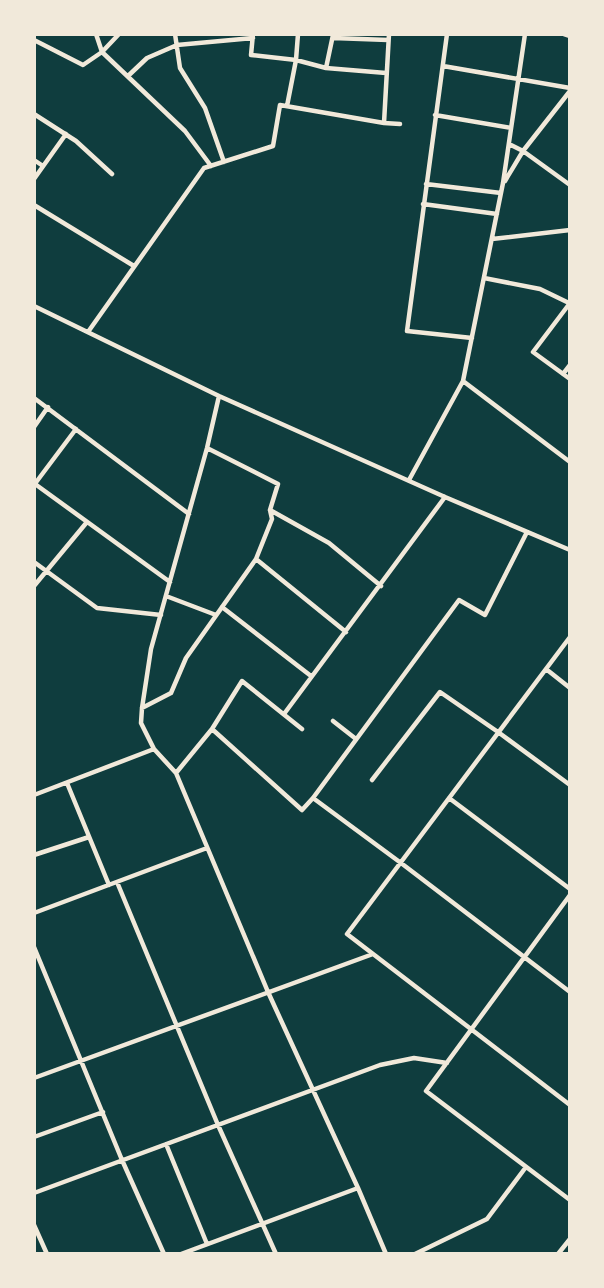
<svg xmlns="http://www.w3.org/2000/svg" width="604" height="1288" font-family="Manrope,sans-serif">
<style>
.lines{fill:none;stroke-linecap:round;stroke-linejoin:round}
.minor{stroke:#f1e9da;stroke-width:4.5}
</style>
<rect width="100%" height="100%" fill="#0f3d3e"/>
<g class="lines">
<path class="minor" d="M96,34L102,52L185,131L211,166
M175,34L180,68L205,108L224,162
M253,34L251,55L296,60L326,68L386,73
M447,34L407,331L472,338
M564,34L570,36
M333,38L388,40
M34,40L83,65L102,52L119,34
M443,66L570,88
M326,68L333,35
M128,76L147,58L177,45L253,38
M287,106L296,60L298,34
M34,114L76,141L112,174
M435,115L511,128
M384,123L389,34
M509,144L523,151L570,185
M34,160L43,166
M34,179L66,134
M505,181L523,151L570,91
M426,184L501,193
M423,204L497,214
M34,205L134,266
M492,239L570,230
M484,278L540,289L569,303
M570,303L533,352L570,379
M34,306L219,396L445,497L570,550
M88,332L204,168L273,146L280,105L384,123L400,124
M563,374L570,365
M463,381L570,462
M219,396L207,448L151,649L142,708L141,723L154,749L176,773L268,992L358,1188L386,1254
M34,398L189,514
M34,427L48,407
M409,480L463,381L503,183L525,34
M35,484L170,582
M34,485L76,429
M270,510L329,543L381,586
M256,559L346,632
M34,562L97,608L161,615
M34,586L87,522
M166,596L216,615
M222,607L311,676
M570,637L347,934L570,1105
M546,669L570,688
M142,708L171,693L186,658L256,559L272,519L270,510L278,484L207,448
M284,714L445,497
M333,721L356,739
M212,729L302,810L313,798L459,600L485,615L527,532
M176,773L212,729L242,681L302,729
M372,780L440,692L498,732L570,785
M67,783L109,885
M34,795L154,749
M313,798L401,863L570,992
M449,798L570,889
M34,855L89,837
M117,882L218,1125L276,1254
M570,895L426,1091L570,1200
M34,913L207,848
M34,947L122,1160L164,1254
M34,1078L373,954
M34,1137L103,1112
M166,1144L207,1244
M34,1193L380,1065L414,1058L447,1063
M34,1225L47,1254
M181,1254L358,1188
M415,1254L487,1219L526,1167
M558,1254L570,1239"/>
</g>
<rect width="604" height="1288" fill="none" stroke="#f1e9da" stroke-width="72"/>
</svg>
